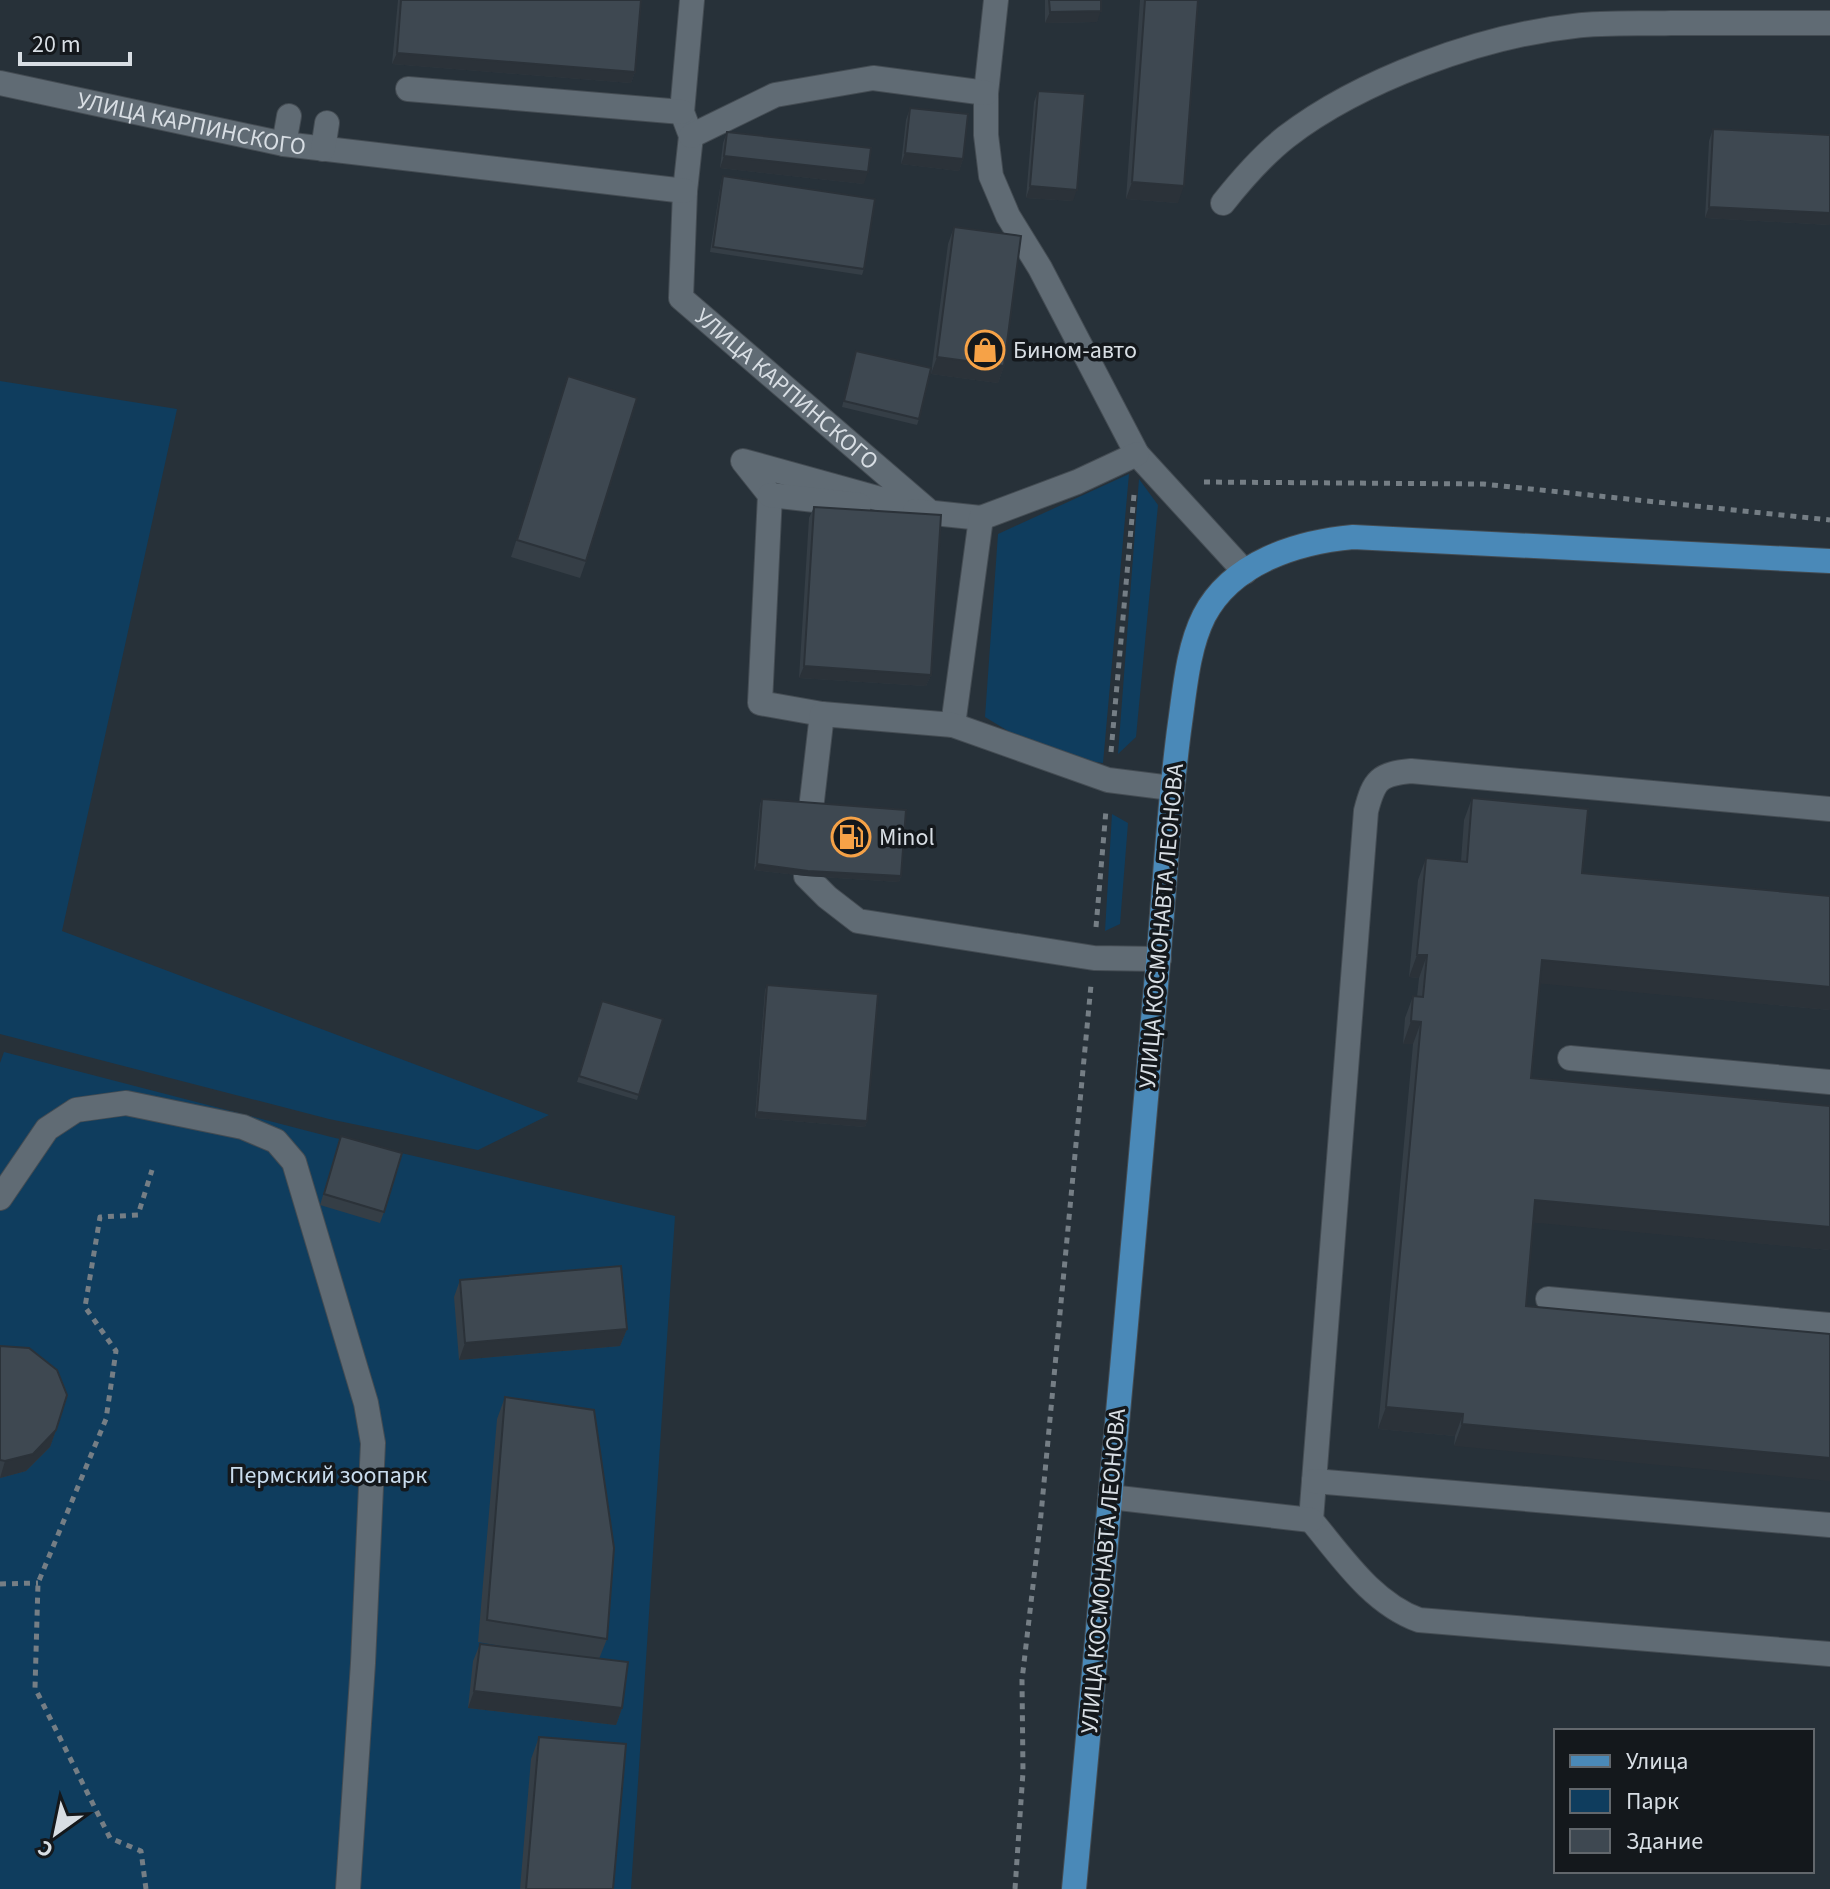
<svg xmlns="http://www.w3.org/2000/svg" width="1830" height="1889" font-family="'Source Sans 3',sans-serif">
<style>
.green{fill:#0f3d5e}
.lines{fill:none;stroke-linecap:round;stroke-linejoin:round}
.minor-casing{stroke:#444c53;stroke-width:26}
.major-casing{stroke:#444c53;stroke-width:26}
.path{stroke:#757e85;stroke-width:5;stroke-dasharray:6 6;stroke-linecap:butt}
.minor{stroke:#606b74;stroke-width:24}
.major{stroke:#4a89b8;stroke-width:24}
.wall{fill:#353e46}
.shaded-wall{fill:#2b3239}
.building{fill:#3e4851;stroke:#2b3239;stroke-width:2}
.labels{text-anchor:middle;stroke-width:7;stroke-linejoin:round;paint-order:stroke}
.street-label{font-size:24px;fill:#d8dee4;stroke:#14181c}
.poi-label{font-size:24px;fill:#d8dee4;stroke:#14181c;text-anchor:start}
.park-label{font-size:24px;fill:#caddee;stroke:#14181c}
</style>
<rect width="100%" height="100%" fill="#273139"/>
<path class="green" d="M0,381L177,409L62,931L549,1115L478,1150L329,1119L0,1034Z
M1129,474L1103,763L1062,757L1018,737L985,717L998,534Z
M1139,479L1158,505L1136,737L1118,754Z
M1112,814L1128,823L1120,924L1105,931Z
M4,1052L331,1137L675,1216L631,1889H0V1063Z"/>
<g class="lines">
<defs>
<g id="minor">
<path id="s1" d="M692,0L682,112L691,136L685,191L681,298L931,513L743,461L770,495L760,703L822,714"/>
<path d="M996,0L986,93V135L991,176L1008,216L1040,268L1137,454L1245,572"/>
<path id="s2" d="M0,83L284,144L685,191"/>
<path d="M408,89L682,112"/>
<path d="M691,136L775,95L873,78L986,93"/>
<path d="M284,144L289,116"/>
<path d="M323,149L327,123"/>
<path d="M1223,203C1242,179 1262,156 1286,137C1360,80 1481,36 1574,26C1606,22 1639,24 1671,23C1724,23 1777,23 1830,23"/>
<path d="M770,495L859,505"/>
<path d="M915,511L981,518"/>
<path d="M953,725L981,518L1077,482L1137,454"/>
<path d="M811,809L822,714L953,725L1108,780L1171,788"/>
<path d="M1830,809L1411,771C1379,774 1374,780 1366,811L1311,1520C1342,1557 1372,1603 1419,1620L1830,1654"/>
<path d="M806,876L827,897L858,921L1094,958L1159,959"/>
<path d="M1570,1058L1830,1082"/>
<path d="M0,1198L47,1129L76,1110L126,1103L243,1127L276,1141L294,1162L366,1403L373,1443L363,1663L348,1889"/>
<path d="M1548,1299L1830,1325"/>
<path d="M1314,1481L1830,1525"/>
<path d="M1110,1497L1311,1520"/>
</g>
<path id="major" d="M1074,1889C1102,1580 1132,1272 1158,963C1165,883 1169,803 1180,723C1185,688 1188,648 1204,616C1232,562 1298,542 1353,537L1830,561"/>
</defs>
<use href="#minor" class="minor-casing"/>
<use href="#major" class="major-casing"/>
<path class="path" d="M1204,482L1483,484L1830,520
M1111,752L1134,495
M1096,927L1106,810
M0,1584L38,1583
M146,1889L141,1851L110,1838L35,1688L38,1583L106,1419L116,1351L85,1307L100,1217L138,1215L152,1170
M1015,1889L1023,1772L1022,1680L1040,1525L1091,985"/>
<use href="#minor" class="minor"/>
<use href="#major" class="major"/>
</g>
<path class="wall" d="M398,0H641L635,72L631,83L392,64Z
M1045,0H1101L1097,22L1045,23Z
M1140,0H1198L1178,203L1126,199Z
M1038,91L1073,201L1026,198L1034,102Z
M910,108L963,159L959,171L901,164L906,120Z
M1713,129L1830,135V225L1705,218L1709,141Z
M727,132L864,184L720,168L723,143Z
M723,176L864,269L862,275L710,252L721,182Z
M954,227L1004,366L998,383L931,374L948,244Z
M856,351L919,419L917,425L842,407Z
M568,376L586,561L580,578L511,557Z
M814,507L931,675L926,686L799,678L809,518Z
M1472,798L1582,873L1830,896V1010L1540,983L1531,1078L1830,1250L1533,1222L1526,1306L1454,1446L1455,1436L1378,1429L1413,1044H1403L1405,1018L1413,996L1417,997L1419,978L1409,977L1418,880L1426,858L1461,861L1464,820Z
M762,799L901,876L899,882L806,876L754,870L760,804Z
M767,985L867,1121L865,1127L755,1118L765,990Z
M602,1001L663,1019L637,1100L577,1082Z
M341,1136L384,1212L380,1223L320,1205Z
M460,1280L627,1329L620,1346L459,1360L454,1297Z
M0,1346L56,1430L50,1447L26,1471L0,1478Z
M505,1397L607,1639L599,1659L622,1708L616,1725L468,1708L473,1661L480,1644L531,1651L478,1642L497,1419Z
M539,1737L613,1889H520L531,1759Z"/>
<path class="shaded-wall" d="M1101,11L1097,22L1045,23L1050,12Z
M397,53L635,72L631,83L392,64Z
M905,153L963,159L959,171L901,164Z
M724,156L868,172L864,184L720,168Z
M1132,182L1184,186L1178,203L1126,199Z
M1030,186L1077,190L1073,201L1026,198Z
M1709,207L1830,213V225L1705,218Z
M937,357L1004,366L998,383L931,374Z
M804,666L931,675L926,686L799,678Z
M757,864L901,876L899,882L806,876L754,870Z
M1417,955H1427L1419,978L1409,977Z
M1542,960L1830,987V1010L1534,983Z
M1411,1021L1421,1022L1413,1044H1403Z
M757,1112L867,1121L865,1127L755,1118Z
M1535,1200L1830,1227V1250L1527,1222Z
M627,1329L620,1346L459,1360L465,1343Z
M1386,1407L1463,1414L1455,1436L1378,1429Z
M1462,1424L1830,1458V1481L1454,1446Z
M56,1430L50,1447L26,1471L0,1478L5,1461Z
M474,1691L622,1708L616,1725L468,1708Z"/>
<path class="building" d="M401,0H641L635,72L397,53Z
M1049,0H1101V11L1050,12Z
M1145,0H1198L1184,186L1132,182Z
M1038,91L1085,94L1077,190L1030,186Z
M910,108L968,114L963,159L905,153Z
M1713,129L1830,135V213L1709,207Z
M727,132L871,148L868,172L724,156Z
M723,176L875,199L864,269L713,247Z
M954,227L1021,236L1004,366L937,357Z
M856,351L931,368L919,419L844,401Z
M568,376L637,398L586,561L517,540Z
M814,507L941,515L931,675L804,666Z
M1472,798L1588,809L1582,873L1830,896V987L1542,960L1531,1078L1830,1106V1227L1535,1200L1526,1306L1830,1334V1458L1462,1424L1463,1414L1386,1407L1421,1022L1411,1021L1413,996L1423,997L1427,955H1417L1426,858L1467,862Z
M762,799L906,810L901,876L808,871L757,864Z
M767,985L878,994L867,1121L757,1112Z
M602,1001L663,1019L639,1095L579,1076Z
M341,1136L402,1153L384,1212L324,1194Z
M621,1266L627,1329L465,1343L460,1280Z
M0,1346L29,1348L57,1370L67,1395L56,1430L33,1454L5,1461L0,1460Z
M505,1397L594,1410L614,1548L607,1639L487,1620Z
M480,1644L628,1662L622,1708L474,1691Z
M539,1737L626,1744L613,1889H526Z"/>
<defs>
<symbol id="shop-ring" viewBox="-11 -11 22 22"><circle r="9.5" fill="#14181c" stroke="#f6a247" stroke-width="1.5"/><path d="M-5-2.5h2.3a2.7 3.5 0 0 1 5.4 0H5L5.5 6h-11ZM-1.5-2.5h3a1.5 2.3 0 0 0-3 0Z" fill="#f6a247"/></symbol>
<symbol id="fuel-ring" viewBox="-11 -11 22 22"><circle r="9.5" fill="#14181c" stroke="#f6a247" stroke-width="1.5"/><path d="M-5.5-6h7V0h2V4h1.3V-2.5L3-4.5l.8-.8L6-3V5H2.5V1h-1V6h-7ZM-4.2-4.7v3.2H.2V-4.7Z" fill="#f6a247"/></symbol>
</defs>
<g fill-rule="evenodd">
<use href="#shop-ring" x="963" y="328" width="44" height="44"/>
<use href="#fuel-ring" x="829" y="815" width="44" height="44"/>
</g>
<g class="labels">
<g class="street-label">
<text dy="8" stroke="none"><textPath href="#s2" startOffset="196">УЛИЦА КАРПИНСКОГО</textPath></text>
<text dy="8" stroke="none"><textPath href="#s1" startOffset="440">УЛИЦА КАРПИНСКОГО</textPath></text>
<text transform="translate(1161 926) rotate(-85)" y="8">УЛИЦА КОСМОНАВТА ЛЕОНОВА</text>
<text transform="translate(1103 1571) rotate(-85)" y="8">УЛИЦА КОСМОНАВТА ЛЕОНОВА</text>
</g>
<g class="poi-label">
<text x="1013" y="358">Бином-авто</text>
<text x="879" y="845">Minol</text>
</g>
<g class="park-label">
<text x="328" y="1483">Пермский зоопарк</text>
</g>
</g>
<rect x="1554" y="1729" width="260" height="144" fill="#14181c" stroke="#62676c" stroke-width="2"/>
<rect x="1570" y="1755" width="40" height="12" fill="#4a89b8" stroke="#62676c" stroke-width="2"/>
<text x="1626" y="1769" font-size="24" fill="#d8dee4">Улица</text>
<rect x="1570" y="1789" width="40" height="24" fill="#0f3d5e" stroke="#62676c" stroke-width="2"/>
<text x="1626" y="1809" font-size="24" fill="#d8dee4">Парк</text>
<rect x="1570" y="1829" width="40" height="24" fill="#3e4851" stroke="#62676c" stroke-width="2"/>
<text x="1626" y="1849" font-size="24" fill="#d8dee4">Здание</text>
<g transform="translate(56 1833) rotate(213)" stroke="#14181c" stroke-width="6" paint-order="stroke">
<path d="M0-6L14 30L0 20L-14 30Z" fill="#d8dee4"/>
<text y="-12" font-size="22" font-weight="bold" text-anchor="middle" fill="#d8dee4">С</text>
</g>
<path d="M20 52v12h110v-12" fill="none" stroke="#d8dee4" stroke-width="4"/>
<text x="32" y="52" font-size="24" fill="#d8dee4" stroke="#14181c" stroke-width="6" paint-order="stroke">20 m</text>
</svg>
